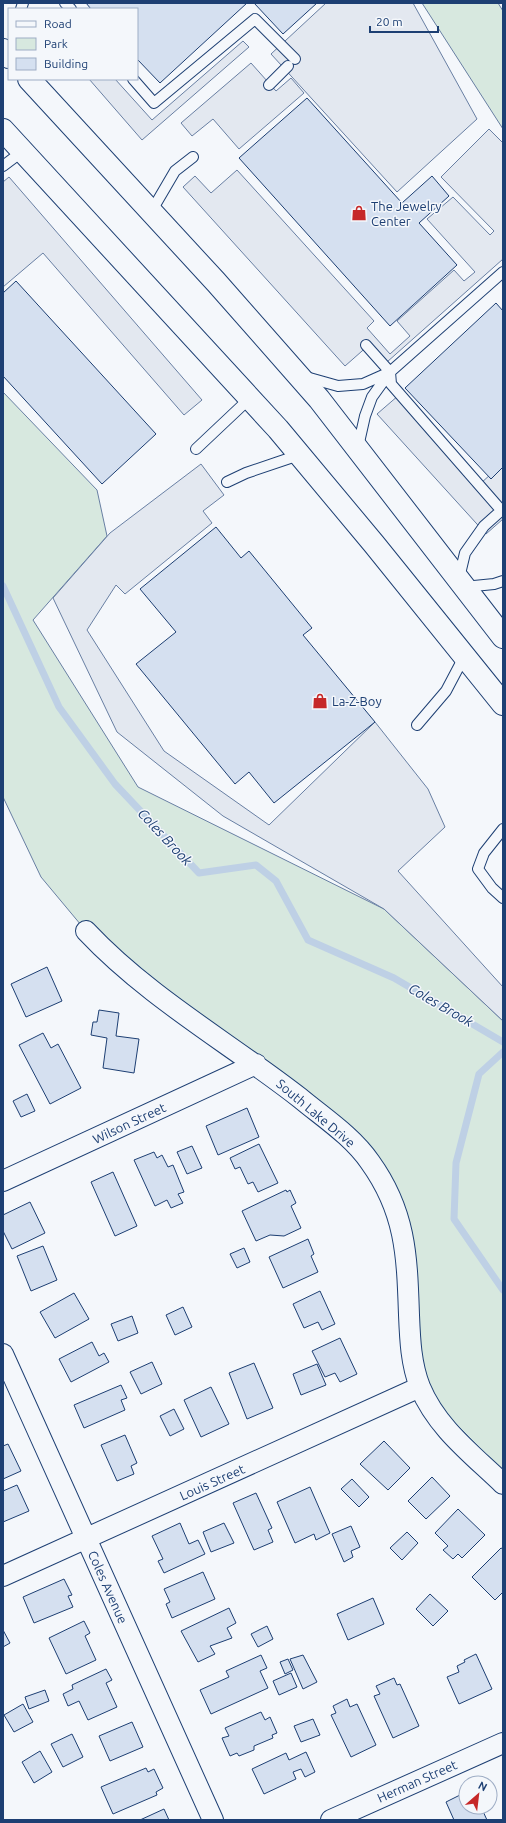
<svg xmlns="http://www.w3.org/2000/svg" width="506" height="1823" font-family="Ubuntu,sans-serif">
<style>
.green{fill:#d7e8df;stroke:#687fa3}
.parking{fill:#e3e8f0;stroke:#687fa3}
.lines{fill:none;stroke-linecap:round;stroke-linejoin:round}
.stream{stroke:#bed0e5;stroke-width:7}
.building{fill:#d5e0f0;stroke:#1d3f73}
.service-casing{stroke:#1d3f73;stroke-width:12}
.minor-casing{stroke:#1d3f73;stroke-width:22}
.trunk-casing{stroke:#1d3f73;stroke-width:24}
.service{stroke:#f4f7fb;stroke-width:10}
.minor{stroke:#f4f7fb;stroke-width:20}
.trunk{stroke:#f4f7fb;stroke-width:22}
.labels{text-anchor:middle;stroke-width:3;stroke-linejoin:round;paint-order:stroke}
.poi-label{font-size:13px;fill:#1d3f73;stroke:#f4f7fb;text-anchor:start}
.street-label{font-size:13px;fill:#1d3f73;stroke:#f4f7fb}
.water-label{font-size:14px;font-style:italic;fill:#1d3f73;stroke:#f4f7fb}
</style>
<rect width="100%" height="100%" fill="#f4f7fb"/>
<path class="green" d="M422,3H498L503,11V129Z
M3,392L97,490L107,536L33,620L138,787L384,909L503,1021V1472L420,1387L387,1188L348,1136L86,931L41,877L3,797Z"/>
<path class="parking" d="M326,3H413L477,119L397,192L271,54Z
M243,41L249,47L142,140L89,79H115L152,120Z
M251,63L276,91L291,78L304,93L239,149L213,119L192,136L181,123Z
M489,129L503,143V259L387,362L370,344L345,366L183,187L195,176L211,193L237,170L374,321L367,328L390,354L410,336L397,321L454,270L464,281L475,272L427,219L453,197L490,235L494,231L441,177Z
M9,177L202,400L184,415L43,253L3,287V182Z
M399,395L480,484L503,463V519L486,534L377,414Z
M201,464L224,495L203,511L212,523L125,594L116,585L87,630L164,751L269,825L375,722L428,789L445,827L398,871L503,987V1021L384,909L223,816L117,732L53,598L110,533Z"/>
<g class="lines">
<path class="stream" d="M3,586L59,707L115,784L199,873L256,865L276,881L308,940L394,978L503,1042
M503,1052L479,1074L456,1163L454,1219L503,1290"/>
</g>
<path class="building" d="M86,3H247L160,83L137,59V9H91Z
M254,3H317L283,34Z
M307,98L402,203L432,176L449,196L419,223L457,265L390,326L239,158Z
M16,281L156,434L102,484L3,376V293Z
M496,303L503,311V467L491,479L405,388Z
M216,527L241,558L249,551L312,628L303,635L375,722L274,803L249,772L235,784L136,664L176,632L140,589Z
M47,967L62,1001L26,1017L11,984Z
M99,1010L119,1013L116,1036L139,1039L134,1073L103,1068L107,1038L91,1035L93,1022H97Z
M43,1033L51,1048L58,1044L81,1088L50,1104L19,1045Z
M27,1094L35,1111L21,1117L13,1101Z
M247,1108L259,1137L218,1155L206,1126Z
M259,1144L278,1183L258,1192L253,1182L248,1184L240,1167L235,1169L230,1158Z
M192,1146L202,1168L187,1174L177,1152Z
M154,1152L157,1158L162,1155L168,1167L173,1165L184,1192L178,1194L183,1203L171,1208L167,1200L155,1206L134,1160Z
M113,1172L137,1226L115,1236L91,1182Z
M286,1190L287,1192L290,1190L296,1203L291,1206L301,1228L284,1236L270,1235L256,1241L242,1211Z
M30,1202L45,1233L12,1249L3,1231V1215Z
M308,1239L314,1254L311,1256L318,1272L283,1288L269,1257Z
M43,1246L57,1280L31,1291L17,1256Z
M244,1248L250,1262L237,1268L230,1254Z
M320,1291L335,1324L322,1330L318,1322L304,1328L293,1304Z
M74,1293L89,1319L55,1338L40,1312Z
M183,1307L192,1327L175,1335L166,1315Z
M132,1316L138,1333L118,1341L111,1324Z
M340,1338L357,1374L340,1382L335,1373L325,1377L312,1351Z
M92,1342L99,1356L104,1353L109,1362L71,1382L59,1359Z
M152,1362L162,1384L141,1394L130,1372Z
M254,1363L273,1408L247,1419L229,1373Z
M317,1364L326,1385L301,1395L293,1374Z
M121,1385L127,1398L121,1400L125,1410L84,1428L74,1405Z
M211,1387L229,1424L201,1437L184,1400Z
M174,1409L184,1429L170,1436L160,1416Z
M125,1435L137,1463L131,1466L134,1474L117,1481L101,1445Z
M384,1441L410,1468L388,1490L360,1464Z
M8,1444L21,1471L3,1479V1446Z
M432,1477L450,1496L426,1519L408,1501Z
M352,1479L369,1497L359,1507L341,1489Z
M17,1485L29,1511L3,1522V1491Z
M310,1487L330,1533L316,1540L314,1534L295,1543L277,1502Z
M256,1493L272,1528L268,1530L273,1542L254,1550L233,1503Z
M458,1509L485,1535L462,1558L458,1554L453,1559L443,1550L448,1546L435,1533Z
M180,1523L189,1544L198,1540L205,1554L164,1573L158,1561L163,1559L152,1536Z
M224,1523L234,1543L211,1552L203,1532Z
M351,1526L360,1547L351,1551L353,1557L344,1562L332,1534Z
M407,1532L418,1543L402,1560L390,1548Z
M501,1548L503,1549V1592L495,1600L472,1577Z
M203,1572L215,1599L172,1618L166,1604L170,1602L164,1589Z
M64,1579L72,1595L68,1596L73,1607L34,1623L23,1597Z
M430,1594L448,1611L433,1626L416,1609Z
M373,1598L384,1624L348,1640L337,1614Z
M229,1608L236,1623L227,1628L232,1638L210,1646L215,1654L198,1662L181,1631Z
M84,1621L90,1633L85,1636L96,1660L66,1674L49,1638Z
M267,1626L273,1639L258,1647L251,1634Z
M3,1630L10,1643L3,1647Z
M476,1654L492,1689L459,1704L447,1677L459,1672L457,1666L465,1662L464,1660Z
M261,1655L267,1668L260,1671L268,1688L211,1714L200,1690L229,1677L226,1671Z
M303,1655L317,1682L303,1689L290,1659Z
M288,1659L293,1670L285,1674L280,1662Z
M106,1669L112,1680L106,1683L117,1707L88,1720L79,1701L68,1706L63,1694L73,1689L72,1685Z
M291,1673L297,1687L279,1695L273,1681Z
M394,1678L397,1685L400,1684L419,1726L393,1738L374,1696L380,1694L376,1686Z
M45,1690L49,1701L29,1709L25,1697Z
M347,1699L350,1707L357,1704L376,1745L351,1757L331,1715L336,1713L333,1706Z
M23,1704L33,1722L14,1732L4,1715Z
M261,1712L265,1720L270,1717L277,1733L272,1735L273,1738L254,1746V1750L239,1756L237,1753L230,1756L222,1738L229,1736L225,1728Z
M313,1719L320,1735L301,1742L294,1726Z
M132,1722L143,1747L110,1761L99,1736Z
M72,1734L83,1757L63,1767L51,1744Z
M40,1751L52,1772L34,1783L22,1762Z
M306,1752L315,1772L305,1777L301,1769L293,1772L296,1779L264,1794L252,1769L286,1753L289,1760Z
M146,1768L148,1772L154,1769L163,1788L156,1792L157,1795L113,1814L101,1787Z
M466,1792V1807H481L487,1820H454L446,1802Z
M164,1809L169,1820H140Z"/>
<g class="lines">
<defs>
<path id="service" d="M65,3L71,9
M21,9L23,3
M133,79L154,103L255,19L295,59
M269,85L288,66
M3,166L23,151
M151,212L175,171L193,157
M366,345L390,372L391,384L501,510
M306,377L338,386L363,384L390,372
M358,447L365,416L372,397L390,372L503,272
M196,449L249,399
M227,482L246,473L299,455
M459,578L465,553L484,526L503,509
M464,587L494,584L503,581
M417,725L446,691L465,655
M503,829L484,853L478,869L492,888L503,898"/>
<path id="minor" d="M86,931C148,997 228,1042 300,1098C324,1118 352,1136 370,1162C406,1212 407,1256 409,1315C410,1340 411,1364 420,1387C437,1428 472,1454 503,1484
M3,1181L256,1064
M3,1354L213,1820
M3,1576L420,1387
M331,1820L503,1743"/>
<path id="trunk" d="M3,50L9,57
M29,79L216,282L319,399L503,637
M3,130L278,429L374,544L503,704"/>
</defs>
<use href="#service" class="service-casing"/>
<use href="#minor" class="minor-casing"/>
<use href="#trunk" class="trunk-casing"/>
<use href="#service" class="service"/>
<use href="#minor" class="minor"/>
<use href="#trunk" class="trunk"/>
</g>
<defs>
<symbol id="shop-bare" viewBox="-9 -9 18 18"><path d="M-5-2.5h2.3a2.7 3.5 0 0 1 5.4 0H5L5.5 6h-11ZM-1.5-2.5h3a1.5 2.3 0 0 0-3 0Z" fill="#c62828" stroke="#f4f7fb" stroke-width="2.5" paint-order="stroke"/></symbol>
</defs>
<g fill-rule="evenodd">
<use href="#shop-bare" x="348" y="202" width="22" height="22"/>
<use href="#shop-bare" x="309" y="690" width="22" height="22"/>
</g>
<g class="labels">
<g class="poi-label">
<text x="371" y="211">The Jewelry<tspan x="371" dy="15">Center</tspan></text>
<text x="332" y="706">La-Z-Boy</text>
</g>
<g class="street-label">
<text transform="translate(316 1113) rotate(40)" y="5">South Lake Drive</text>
<text transform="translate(129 1123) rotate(-25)" y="5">Wilson Street</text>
<text transform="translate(212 1482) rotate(-24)" y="5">Louis Street</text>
<text transform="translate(108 1587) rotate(66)" y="5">Coles Avenue</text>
<text transform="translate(417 1781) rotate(-24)" y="5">Herman Street</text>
</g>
<g class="water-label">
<text transform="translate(165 837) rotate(47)" y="5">Coles Brook</text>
<text transform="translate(441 1005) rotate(30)" y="5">Coles Brook</text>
</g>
</g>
<rect width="506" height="1823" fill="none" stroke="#1d3f73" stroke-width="8"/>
<rect x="8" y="8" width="130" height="72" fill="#f4f7fb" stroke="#9eadc5"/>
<rect x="16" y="21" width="20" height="6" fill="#f4f7fb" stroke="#9eadc5"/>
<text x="44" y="28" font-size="12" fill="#1d3f73">Road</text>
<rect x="16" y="38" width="20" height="12" fill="#d7e8df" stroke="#9eadc5"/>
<text x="44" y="48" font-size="12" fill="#1d3f73">Park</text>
<rect x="16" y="58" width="20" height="12" fill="#d5e0f0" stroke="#9eadc5"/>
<text x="44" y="68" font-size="12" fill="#1d3f73">Building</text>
<g transform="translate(478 1795) rotate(28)"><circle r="19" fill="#f4f7fb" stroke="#9eadc5"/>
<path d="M0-3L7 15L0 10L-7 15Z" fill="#c62828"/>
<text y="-6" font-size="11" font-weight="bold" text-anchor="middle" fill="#1d3f73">N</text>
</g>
<path d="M370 26v6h68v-6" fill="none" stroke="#1d3f73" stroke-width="2"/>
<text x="376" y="26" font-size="12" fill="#1d3f73" stroke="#f4f7fb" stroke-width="3" paint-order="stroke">20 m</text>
</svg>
